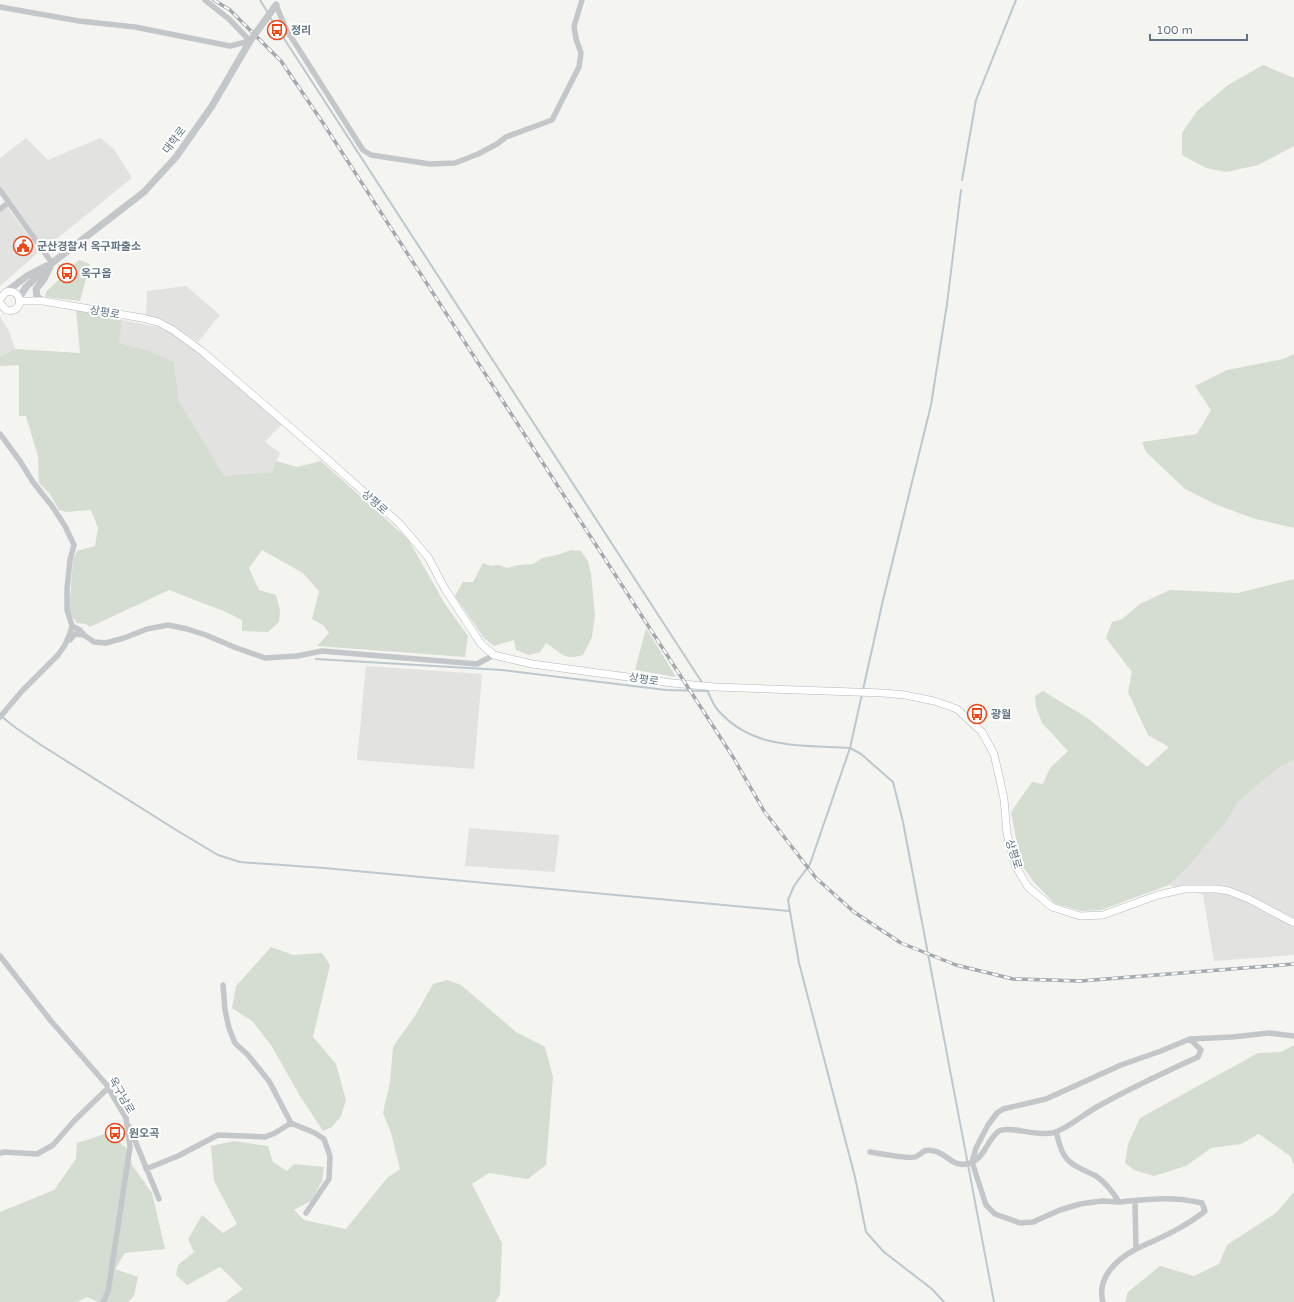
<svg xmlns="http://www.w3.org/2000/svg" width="1294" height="1302" font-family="'Varela Round','Noto Sans KR',sans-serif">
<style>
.built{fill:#e2e3e1}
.green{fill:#d5dcd1}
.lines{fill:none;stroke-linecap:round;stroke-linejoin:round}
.stream{stroke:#bcc8cd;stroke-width:2}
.secondary-casing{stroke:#b3b9bd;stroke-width:8}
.minor{stroke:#c3c7ca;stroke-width:5.5}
.tertiary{stroke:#c3c7ca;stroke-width:7}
.secondary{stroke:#fff;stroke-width:7}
.rail-casing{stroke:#a3a9af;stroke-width:3.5}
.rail{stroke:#fff;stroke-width:2;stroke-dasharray:6;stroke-linecap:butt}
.tertiary-bridge{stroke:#c3c7ca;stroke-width:7}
.labels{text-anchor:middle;stroke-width:4;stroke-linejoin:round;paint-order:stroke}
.poi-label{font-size:11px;font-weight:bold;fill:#617483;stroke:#fff;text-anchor:start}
.street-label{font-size:11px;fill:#617483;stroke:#fff}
</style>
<rect width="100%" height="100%" fill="#f4f4f0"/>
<path class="built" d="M26,138L48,160L100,138L114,149L132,178L44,249L0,188V158Z
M7,207L40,251L0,286V212Z
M186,286L220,315L198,342L168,323L146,315L147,291Z
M0,316L9,331L15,349L0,356Z
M122,320L168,329L195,349L282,424L265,442L280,453L272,472L224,477L179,401L174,362L118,343Z
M366,666L482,674L474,769L357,760Z
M1294,760V955L1214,961L1203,895L1169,885L1187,868L1226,822L1238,802L1278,768Z
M469,828L559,835L555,872L465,866Z"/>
<path class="green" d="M1263,65L1294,78V146L1258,165L1226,172L1206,168L1182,155V133L1197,111L1228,85Z
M79,260L90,264L80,301L45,297L46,292Z
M76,310L122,320L119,343L149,351L174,362L179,401L224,476L272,472L276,461L297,467L321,461L408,539L445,604L468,636L465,657L317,646L329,633L323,625L312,619L319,591L303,573L262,550L249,568L259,590L276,595L280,610L279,622L268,632L242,631V620L226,612L169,590L90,627L86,624L77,623L69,613L73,560L77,551L95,546L98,528L91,510L66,512L59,510L50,494L39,483L38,456L26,416H19V365L0,366V356L15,349L80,353Z
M1294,354V528L1252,518L1215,504L1185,489L1146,452L1142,442L1197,434L1211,410L1195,386L1227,370L1283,359Z
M571,550L581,551L588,561L591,574L595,615L592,637L583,655C563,661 562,653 546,643L540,652L529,655L516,650L514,640L494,646L484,638L455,596L463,582H473L483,563L490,566L499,565L507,568L519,565L533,564L542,558L557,555Z
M1294,579V760L1278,768L1238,802L1226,822L1187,868L1169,885L1101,910L1081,911L1054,903L1033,881L1021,864L1011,812L1032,782L1043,784L1050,768L1068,751L1042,723L1036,707L1035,696L1043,691L1089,719L1147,767L1169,747L1148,735L1128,692L1132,672L1106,638L1112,622L1122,619L1140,604L1170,590L1238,593Z
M646,628L676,677L635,670Z
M271,947L293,955L322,953L330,965L313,1037L336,1064L346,1100L341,1116L332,1127L323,1131L300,1096L271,1045L252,1021L232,1008L236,986Z
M447,980L461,985L516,1032L545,1047L553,1077L546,1165L528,1179L489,1173L472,1184L502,1243L500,1295L495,1302H225L243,1289L220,1267L187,1285L176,1275L178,1265L194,1252L188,1239L202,1215L223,1233L237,1224L214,1181L211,1146L234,1141L268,1146L273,1162L287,1171L294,1164L324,1167L322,1181L312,1200L294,1210L304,1220L346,1229L387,1178L400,1169L391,1133L383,1113L390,1082L393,1047L415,1016L433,984Z
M1294,1045V1165L1290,1156L1259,1134L1241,1144L1211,1148L1186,1166L1154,1176L1134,1170L1125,1163L1128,1144L1140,1118L1258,1053L1281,1052Z
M108,1133L130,1151L132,1165L152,1193L165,1249L125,1253L115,1269L138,1277L134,1296L128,1302H98L87,1297L77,1302H0V1212L54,1190L76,1159L77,1143Z
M1294,1192V1302H1125L1128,1292L1160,1266L1194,1276L1219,1264L1227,1245L1276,1213Z"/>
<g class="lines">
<path class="stream" d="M260,0L268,13
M270,17L703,684
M962,180L976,100L1016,0
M316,659L502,670L666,690L707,691
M706,688C710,695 712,703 717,709C751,750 802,745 850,748L861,754L893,782L903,822L994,1302
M1,716L16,728L41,745L181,833L218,855L240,862L324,868L789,911
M944,1302L932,1289L884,1252L866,1232L855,1177L799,963L788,900L794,886L810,864L850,748L883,600L931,405L947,304L961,190"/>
<defs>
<path id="secondary" d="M0,299L6,292C24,288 24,315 6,310L0,303
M20,301H43L142,318L158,322L173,330L203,352L319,452L400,524L428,557L445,589L481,644L494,655L532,664L672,683L715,687L883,693L905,695L934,701L957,709L982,732L994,754L999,776L1004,799L1007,834L1015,865L1028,887L1052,907L1080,916L1103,915L1158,895L1184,889H1217L1229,891L1249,899L1294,923"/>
</defs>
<use href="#secondary" class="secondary-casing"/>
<path class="minor" d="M276,5L286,29L363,150L371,155L430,164L455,163L478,154L497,144L506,137L552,120L579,67L581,53L576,39L574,26L582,0
M0,7L79,21L135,27L230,46L250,41L229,19L205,0
M0,190L52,263
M0,209L8,203
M0,434L20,461L33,482L52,506L65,526L74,545L70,560L67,589V610L72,626L70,633L65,645L58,655L22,691L0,717
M72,626L80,630L84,635L94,642L106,643L124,638L147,629L168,625L187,629L206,635L234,647L265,658L297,656L322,651L477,664L494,655
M70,640L75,634L84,635
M0,956L51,1021L106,1084L126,1118L130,1147L108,1292L103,1302
M223,985L225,1010L229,1028L235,1043L248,1055L269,1081L291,1123
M129,1126L159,1199
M1056,1132C1059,1142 1061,1154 1069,1161C1076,1168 1087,1171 1096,1176C1106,1183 1113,1192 1119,1202C1150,1199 1172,1196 1202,1203L1205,1211C1184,1228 1160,1238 1136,1249L1135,1201
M870,1152C878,1153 909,1159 915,1157C923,1154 922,1148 934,1151C946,1153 953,1167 966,1164C986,1160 985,1141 999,1131C1009,1125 1040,1138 1056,1132C1069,1127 1083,1115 1095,1108C1128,1089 1163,1073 1198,1057L1201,1050L1190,1039L1232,1037L1269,1033L1294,1036
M0,1153L4,1152L37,1154L53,1145L74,1121L108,1088
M146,1169L178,1156L218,1135L265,1137L275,1133L291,1123L315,1133L324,1139L330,1156L329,1179L306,1213
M1119,1202L1102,1201L1080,1204L1060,1210L1033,1222L1020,1223L995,1214L986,1205L972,1162L976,1148L988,1125L997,1113L1003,1109L1046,1099L1121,1065L1161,1051L1190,1039
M1103,1302C1096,1278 1117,1259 1136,1249"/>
<path class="tertiary" d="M6,292L27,276L46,266
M19,298L26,287L52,263L144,192L176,157L212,106L250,41
M43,301L37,297L36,289L44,279L50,267"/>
<use href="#secondary" class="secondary"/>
<defs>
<path id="rail" d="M214,0L230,10L281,61L323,123L733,757L764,811L816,878L854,912L901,943L956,965L1013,979L1081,981L1294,964"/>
</defs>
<use href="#rail" class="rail-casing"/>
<use href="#rail" class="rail"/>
<path class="tertiary-bridge" d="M250,41L276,5"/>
</g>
<defs>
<symbol id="bus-ring" viewBox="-11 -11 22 22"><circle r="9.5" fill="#fff" stroke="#ed4617" stroke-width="1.5"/><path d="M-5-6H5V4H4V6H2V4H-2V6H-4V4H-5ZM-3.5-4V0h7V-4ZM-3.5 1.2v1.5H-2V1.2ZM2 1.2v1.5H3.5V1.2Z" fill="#ed4617"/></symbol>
<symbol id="civic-ring" viewBox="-11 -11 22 22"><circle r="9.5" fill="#fff" stroke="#ed4617" stroke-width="1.5"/><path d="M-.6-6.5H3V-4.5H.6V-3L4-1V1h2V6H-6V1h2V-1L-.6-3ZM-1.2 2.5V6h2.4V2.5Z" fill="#ed4617"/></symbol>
</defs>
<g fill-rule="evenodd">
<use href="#bus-ring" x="266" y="19" width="22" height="22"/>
<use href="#civic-ring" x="12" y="235" width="22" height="22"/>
<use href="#bus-ring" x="56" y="262" width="22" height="22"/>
<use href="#bus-ring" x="966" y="703" width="22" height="22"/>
<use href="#bus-ring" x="104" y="1122" width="22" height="22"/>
</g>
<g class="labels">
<g class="poi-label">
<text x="291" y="34">정리</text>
<text x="37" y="250">군산경찰서 옥구파출소</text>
<text x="81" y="277">옥구읍</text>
<text x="991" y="718">광월</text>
<text x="129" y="1137">원오곡</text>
</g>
<g class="street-label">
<text transform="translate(174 140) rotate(-53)" y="4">대학로</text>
<text transform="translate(105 312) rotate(10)" y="4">상평로</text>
<text transform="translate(375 502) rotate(42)" y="4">상평로</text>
<text transform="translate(644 679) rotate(9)" y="4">상평로</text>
<text transform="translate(1014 854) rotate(72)" y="4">상평로</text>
<text transform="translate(122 1095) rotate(60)" y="4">옥구남로</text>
</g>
</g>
<path d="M1150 34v6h97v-6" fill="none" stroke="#617483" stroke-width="2"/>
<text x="1156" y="34" font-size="12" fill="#617483" stroke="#ffffff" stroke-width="3" paint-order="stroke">100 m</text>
</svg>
